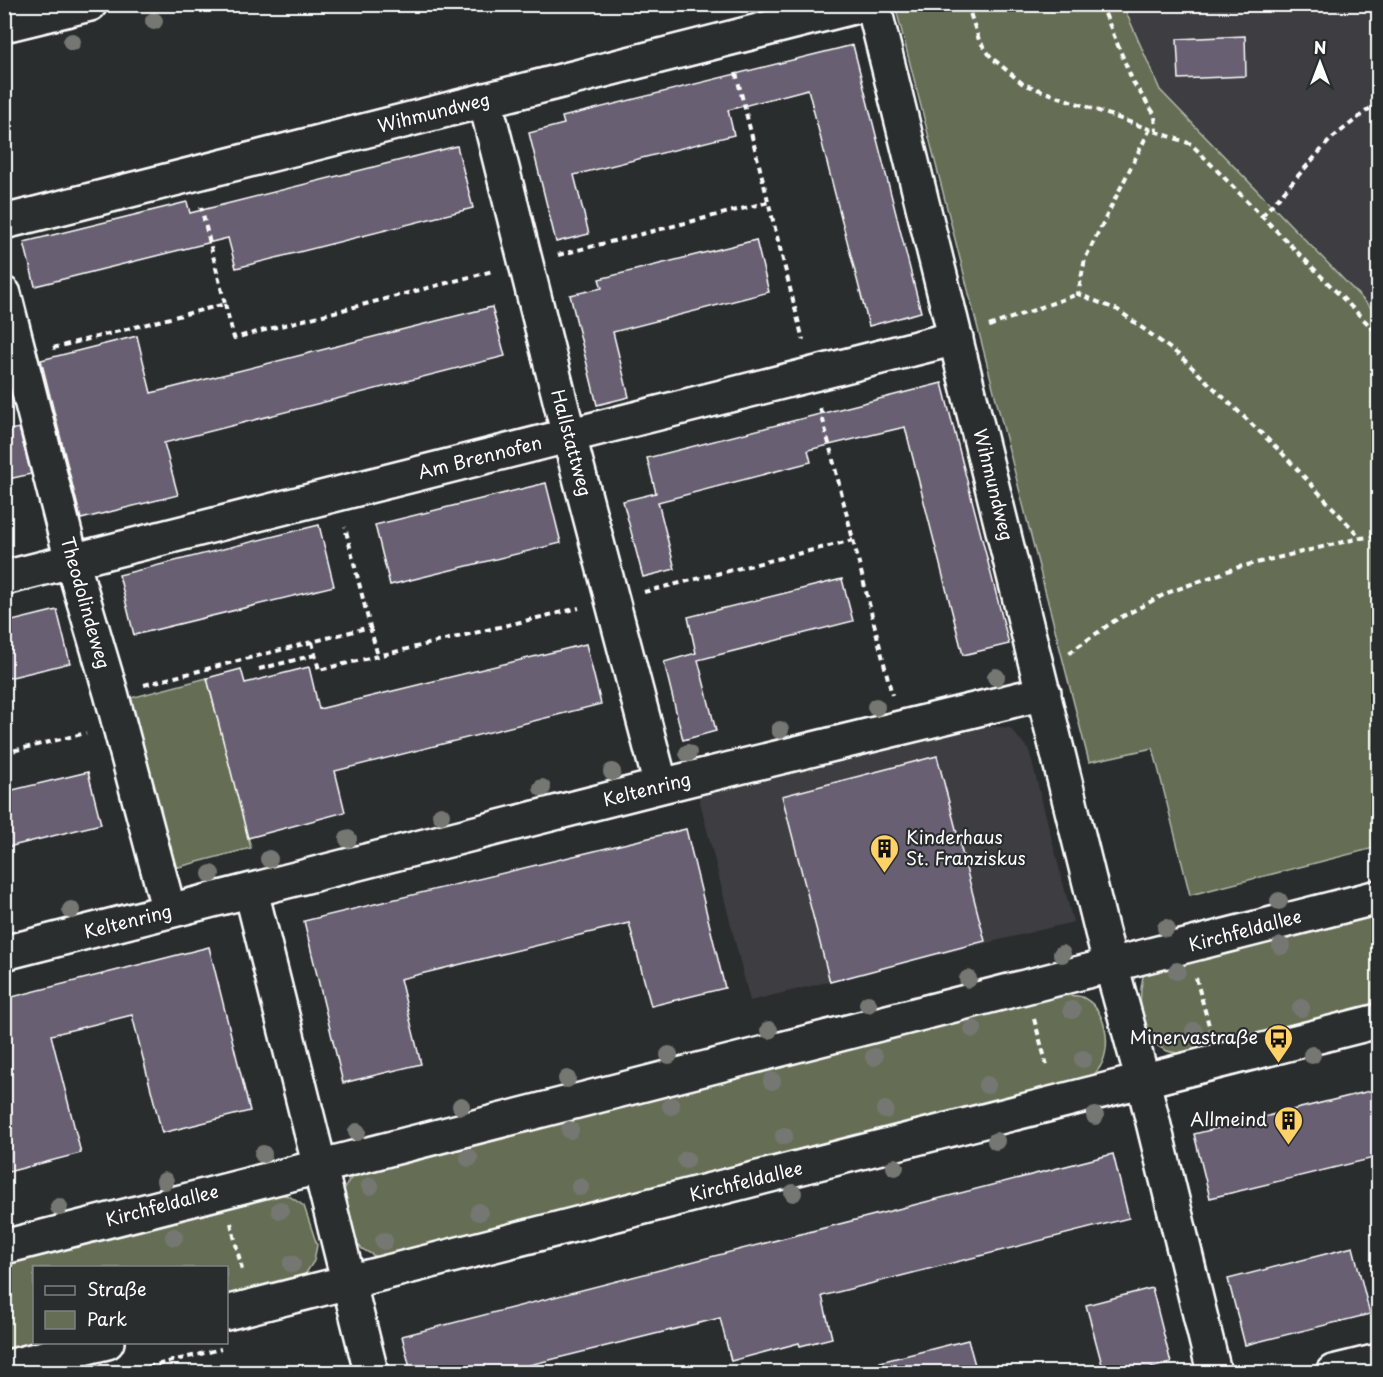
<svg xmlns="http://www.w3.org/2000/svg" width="1383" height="1377" font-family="'Playpen Sans',sans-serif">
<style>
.built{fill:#3c3c42}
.green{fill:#656e54;stroke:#b2b6aa;stroke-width:1.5}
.building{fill:#676072;stroke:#fff;stroke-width:1.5}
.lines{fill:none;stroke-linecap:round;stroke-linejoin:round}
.minor-casing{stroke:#fff;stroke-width:38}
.tertiary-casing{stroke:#fff;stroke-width:38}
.path{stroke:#fff;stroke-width:4;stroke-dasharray:6 4.5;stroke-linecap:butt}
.minor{stroke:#2a2d2e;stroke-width:33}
.tertiary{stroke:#2a2d2e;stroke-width:33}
.tree{fill:#757872}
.labels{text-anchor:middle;stroke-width:4.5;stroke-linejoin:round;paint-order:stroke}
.street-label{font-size:18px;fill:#fff;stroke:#2a2d2e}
.poi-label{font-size:18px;fill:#fff;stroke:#2a2d2e;text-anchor:end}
</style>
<rect width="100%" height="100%" fill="#2a2d2e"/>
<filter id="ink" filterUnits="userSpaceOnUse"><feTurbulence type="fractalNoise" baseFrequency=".0167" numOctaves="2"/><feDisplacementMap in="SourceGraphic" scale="12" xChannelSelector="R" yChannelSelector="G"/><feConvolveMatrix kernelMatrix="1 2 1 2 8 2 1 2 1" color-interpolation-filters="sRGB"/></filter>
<g filter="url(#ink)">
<path class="built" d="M1123,5H1378V315L1160,90Z
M977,725L1010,728L1029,750L1073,922L750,1001L698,794Z"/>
<path class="green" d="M895,5H1123L1160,90L1378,315V847L1190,895L1153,748L1089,762Z
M207,678L251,848L171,869L127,699Z
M1378,909V1003L1184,1054C1178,1053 1170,1053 1165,1050C1138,1038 1138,1000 1143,976L1164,962Z
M1054,996C1062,996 1075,994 1082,997C1106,1008 1113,1046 1100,1067C1097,1072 1092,1077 1088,1081L380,1259L362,1249L350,1236L340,1198L349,1180L367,1169Z
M271,1192L289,1196L304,1206L317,1245L314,1261L302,1279L227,1298L226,1268H34V1342L48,1343L5,1353V1258Z"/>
<path class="building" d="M1245,36L1246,76L1179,79L1177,39Z
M853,45L921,312L869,326L808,89L728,110L734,135L574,175L589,234L556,242L529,133L564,124L562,117Z
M457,146L473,208L236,268L228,238L35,286L24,242L187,202L190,213Z
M756,240L769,292L613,332L629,397L597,405L570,295L602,288L599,279Z
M492,307L505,356L164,443L178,495L81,519L41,360L137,336L151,393Z
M942,383L1009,644L963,655L905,427L808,450L811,462L658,502L675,569L643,577L623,501L656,493L647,458Z
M19,428L31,474L4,480V431Z
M546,483L561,543L390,585L375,525Z
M319,525L334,586L134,635L119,575Z
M842,579L853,621L698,660L716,731L683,740L664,662L696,653L688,617Z
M57,610L70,663L4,679V623Z
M586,644L601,704L335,771L345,812L248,838L207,678L241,669L245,683L309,667L319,709Z
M937,756L985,941L830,982L782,796Z
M88,772L101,824L4,848V792Z
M686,829L725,988L651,1006L629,923L400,979L421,1064L343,1083L304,921Z
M209,947L250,1111L162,1133L132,1015L51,1035L81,1153L4,1173V999Z
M1378,1089V1157L1210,1198L1194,1134Z
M1113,1154L1129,1218L822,1296L832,1338L800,1346L799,1343L731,1361L720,1318L501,1372H411L402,1336Z
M1353,1247L1370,1314L1245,1345L1228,1279Z
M1152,1288L1171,1363L1134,1372H1104L1086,1305Z
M968,1340L977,1372H882L880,1362Z"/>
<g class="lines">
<defs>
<path id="minor" d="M873,4L1102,932L1143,1081L1214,1372
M485,100L569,436L661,786
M4,222L865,4
M4,294L72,561L111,693L169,911
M4,578L956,338
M251,891L371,1372
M4,953L661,786L1044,693
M4,1247L1378,897
M226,1313L1378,1021
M4,1368L107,1342
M1333,1372L1378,1361"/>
<path id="tertiary" d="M4,25L90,4"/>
</defs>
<use href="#minor" class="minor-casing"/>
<use href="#tertiary" class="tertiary-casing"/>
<path class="path" d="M967,4L979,40L991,57L1023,84L1191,144L1378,334
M1101,4L1133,82L1155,115L1156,131
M736,73L803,340
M1150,129L1085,259L1078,294L1118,310L1179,355L1282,453L1361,538L1378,536
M1262,216L1331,139L1378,102
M558,255L769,202
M225,304L234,338L493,271
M989,326L1078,294
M53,348L225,304L201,207
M820,408L892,695
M644,592L853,540
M370,627L378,656
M312,642L319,670L579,608
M1069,653L1114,621L1167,593L1239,567L1360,538
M259,669L315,655
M144,685L370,627L345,527
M4,753L86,733
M1196,978L1210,1029
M1034,1019L1048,1069
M231,1223L243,1274
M127,1372L221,1349"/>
<use href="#minor" class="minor"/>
<use href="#tertiary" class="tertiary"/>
</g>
<g class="tree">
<circle cx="154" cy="21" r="9"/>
<circle cx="72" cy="42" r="9"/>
<circle cx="996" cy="677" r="9"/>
<circle cx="876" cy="707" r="9"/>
<circle cx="780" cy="730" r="9"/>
<circle cx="688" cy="753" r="9"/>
<circle cx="612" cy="772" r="9"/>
<circle cx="542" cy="788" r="9"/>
<circle cx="441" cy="815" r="9"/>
<circle cx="348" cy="839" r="9"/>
<circle cx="269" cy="859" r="9"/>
<circle cx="211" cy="874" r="9"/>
<circle cx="1279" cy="901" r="9"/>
<circle cx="71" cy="910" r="9"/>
<circle cx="1166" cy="928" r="9"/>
<circle cx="1281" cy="946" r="9"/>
<circle cx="1062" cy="954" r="9"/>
<circle cx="1177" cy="971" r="9"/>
<circle cx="968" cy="979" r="9"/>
<circle cx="868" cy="1004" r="9"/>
<circle cx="1301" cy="1008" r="9"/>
<circle cx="1072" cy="1010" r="9"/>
<circle cx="973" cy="1029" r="9"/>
<circle cx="769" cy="1030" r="9"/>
<circle cx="1194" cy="1031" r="9"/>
<circle cx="669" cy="1055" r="9"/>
<circle cx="1312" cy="1055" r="9"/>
<circle cx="874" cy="1057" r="9"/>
<circle cx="1083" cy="1059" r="9"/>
<circle cx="567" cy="1079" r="9"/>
<circle cx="772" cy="1081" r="9"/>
<circle cx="987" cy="1085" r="9"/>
<circle cx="461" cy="1106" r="9"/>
<circle cx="671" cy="1106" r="9"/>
<circle cx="885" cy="1110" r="9"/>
<circle cx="1095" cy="1116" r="9"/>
<circle cx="570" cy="1130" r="9"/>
<circle cx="357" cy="1132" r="9"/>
<circle cx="784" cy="1136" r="9"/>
<circle cx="996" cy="1141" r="9"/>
<circle cx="263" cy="1154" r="9"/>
<circle cx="469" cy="1158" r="9"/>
<circle cx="686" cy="1160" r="9"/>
<circle cx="895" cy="1167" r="9"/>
<circle cx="165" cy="1181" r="9"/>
<circle cx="370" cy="1186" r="9"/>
<circle cx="580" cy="1187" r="9"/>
<circle cx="793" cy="1193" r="9"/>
<circle cx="59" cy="1207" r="9"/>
<circle cx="280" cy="1210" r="9"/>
<circle cx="479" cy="1212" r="9"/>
<circle cx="174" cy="1237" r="9"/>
<circle cx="384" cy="1241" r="9"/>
<circle cx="292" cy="1264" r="9"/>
</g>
</g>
<defs>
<symbol id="building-pin" viewBox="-11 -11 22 30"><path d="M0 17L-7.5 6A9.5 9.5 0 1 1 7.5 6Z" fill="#ffd166" stroke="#2a2d2e"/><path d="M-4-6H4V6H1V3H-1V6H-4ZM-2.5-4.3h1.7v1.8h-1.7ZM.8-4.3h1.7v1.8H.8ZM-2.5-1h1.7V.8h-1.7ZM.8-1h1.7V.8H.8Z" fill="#111"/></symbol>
<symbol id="bus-pin" viewBox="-11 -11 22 30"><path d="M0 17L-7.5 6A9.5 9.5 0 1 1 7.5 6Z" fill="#ffd166" stroke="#2a2d2e"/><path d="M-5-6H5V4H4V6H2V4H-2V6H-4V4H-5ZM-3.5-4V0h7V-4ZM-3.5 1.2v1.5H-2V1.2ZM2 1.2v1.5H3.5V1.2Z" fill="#111"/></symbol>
</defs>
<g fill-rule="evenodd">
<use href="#building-pin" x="868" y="832" width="33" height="45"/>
<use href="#bus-pin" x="1262" y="1022" width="33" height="45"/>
<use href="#building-pin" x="1272" y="1104" width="33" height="45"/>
</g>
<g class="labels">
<g class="street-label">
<text transform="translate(434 113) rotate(-14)" y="6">Wihmundweg</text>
<text transform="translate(571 443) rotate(75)" y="6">Hallstattweg</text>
<text transform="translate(480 458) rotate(-14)" y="6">Am Brennofen</text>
<text transform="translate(993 485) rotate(76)" y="6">Wihmundweg</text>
<text transform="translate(85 603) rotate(74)" y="6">Theodolindeweg</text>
<text transform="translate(647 790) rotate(-14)" y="6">Keltenring</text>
<text transform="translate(128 922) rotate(-14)" y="6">Keltenring</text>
<text transform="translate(1245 931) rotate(-15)" y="6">Kirchfeldallee</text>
<text transform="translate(746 1182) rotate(-14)" y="6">Kirchfeldallee</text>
<text transform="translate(162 1206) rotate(-15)" y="6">Kirchfeldallee</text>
</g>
<g class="poi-label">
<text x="906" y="844" text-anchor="start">Kinderhaus<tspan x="906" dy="21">St. Franziskus</tspan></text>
<text x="1258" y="1044">Minervastraße</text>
<text x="1267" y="1126">Allmeind</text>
</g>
</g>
<rect width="1383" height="1377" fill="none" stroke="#2a2d2e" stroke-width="24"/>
<rect x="12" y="12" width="1359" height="1353" fill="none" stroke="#fff" stroke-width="2" filter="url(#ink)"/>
<rect x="33" y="1266" width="195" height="78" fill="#2a2d2e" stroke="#7f8182" stroke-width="1.5"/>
<rect x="45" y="1286" width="30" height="9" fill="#2a2d2e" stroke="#7f8182" stroke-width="1.5"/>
<text x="87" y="1296" font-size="18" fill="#ffffff">Straße</text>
<rect x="45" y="1311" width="30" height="18" fill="#656e54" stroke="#7f8182" stroke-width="1.5"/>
<text x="87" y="1326" font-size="18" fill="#ffffff">Park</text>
<g transform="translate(1320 63)" stroke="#2a2d2e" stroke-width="4.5" paint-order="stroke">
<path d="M0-4.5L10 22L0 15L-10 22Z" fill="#ffffff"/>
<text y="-9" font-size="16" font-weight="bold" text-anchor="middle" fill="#ffffff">N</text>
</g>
</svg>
